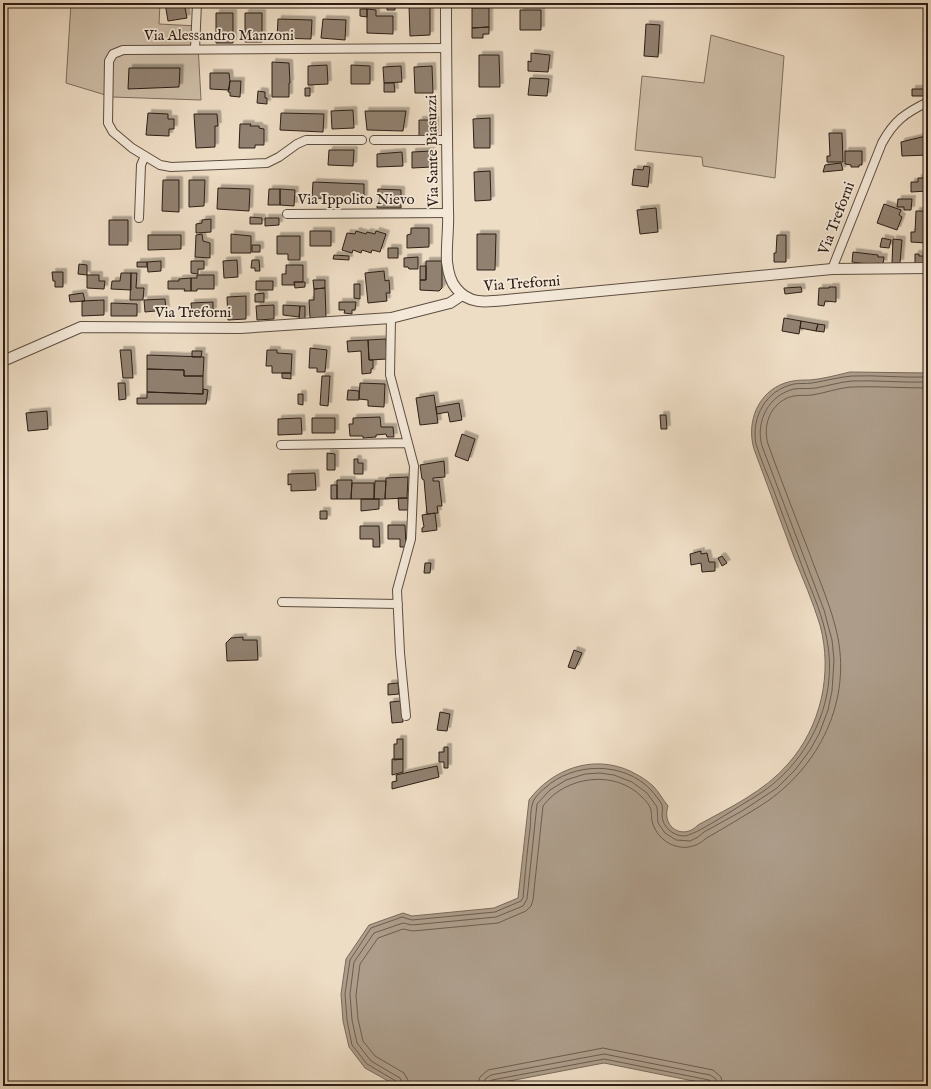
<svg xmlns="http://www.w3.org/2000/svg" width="931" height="1089" font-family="'IM FELL English',serif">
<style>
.green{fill:#cdbda7;stroke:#7d6e5e}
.water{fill:#ac9c89;stroke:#796a5b}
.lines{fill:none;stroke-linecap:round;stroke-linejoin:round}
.shore{stroke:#6c5d4f;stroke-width:1}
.building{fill:#918171;stroke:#2d1e15;filter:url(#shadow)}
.minor-casing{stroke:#5d4e41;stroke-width:10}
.tertiary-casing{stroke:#5d4e41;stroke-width:12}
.minor{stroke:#f4e9d9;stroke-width:8}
.tertiary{stroke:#f4e9d9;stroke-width:10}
.labels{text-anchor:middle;stroke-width:3.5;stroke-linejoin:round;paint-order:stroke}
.street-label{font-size:15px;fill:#2d1e15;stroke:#f4e9d9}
</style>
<defs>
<filter id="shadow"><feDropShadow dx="3.5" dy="-3.5" stdDeviation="0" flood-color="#0004"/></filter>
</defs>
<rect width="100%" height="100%" fill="#eeddc5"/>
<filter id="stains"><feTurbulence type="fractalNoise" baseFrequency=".005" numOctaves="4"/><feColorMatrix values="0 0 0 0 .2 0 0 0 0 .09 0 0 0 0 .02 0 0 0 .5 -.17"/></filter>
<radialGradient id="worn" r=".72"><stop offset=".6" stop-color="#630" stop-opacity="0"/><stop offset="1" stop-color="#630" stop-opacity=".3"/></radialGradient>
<path class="green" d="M71,3H160L159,24L197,26L201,100L112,97L66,83Z
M711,35L784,56L775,178L703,166L702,157L635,150L642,76L704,83Z"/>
<path class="water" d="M850,372L928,373V1086H718L604,1063L483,1086H397L365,1068L349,1047L343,1021L341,994L346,959L369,925L403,913L412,916L494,908L518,898L529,800C552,769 593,754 630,771C638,775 647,780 653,786C659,792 663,800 668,806C661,827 683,841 698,825C729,808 765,791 788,764C821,727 833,673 820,625C813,602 803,579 794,557C781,521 767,485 754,449C746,422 758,392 785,383C794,380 801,380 810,380C823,379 837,375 850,372Z"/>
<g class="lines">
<path class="shore" d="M398,1086L396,1081L367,1064L352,1045L347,1020L345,994L350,960L371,928L402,917L412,920L495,912L521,901L523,898C525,875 527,852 530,829C531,821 530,810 533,802C535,797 541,791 545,788C573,762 624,761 651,790C654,794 660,800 662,805C663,809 662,813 662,816C663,827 672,835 683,836C694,837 740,805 753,798C807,766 839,703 827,640C823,617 814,596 805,574C795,547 784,519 774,491C768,476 761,460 756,444C751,417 766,390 794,384C800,383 806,384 812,383C825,381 839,377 852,376C877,375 903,378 928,377
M403,1086L402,1082L400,1078L371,1061L357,1043L352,1020L350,994L354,962L374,933L403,923L412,925L496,917L523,906L527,899L537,804L550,790L566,780L585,774L600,773L614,775L632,782L647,793L657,807L658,823L665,833L676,840L690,841L698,837L704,832L742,811L777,788L795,770L810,750L819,734L828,710L832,691L834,660L832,640L824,610L762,446C755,421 769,395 794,389C802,388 809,389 816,388C827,386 840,382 852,381C877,380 903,383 928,382
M409,1086L408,1080L404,1073L375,1056L363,1041L358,1019L356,995L360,964L378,938L403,929L413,931L498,923L526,911L531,906L533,900L543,806C565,776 615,769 642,797C645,800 651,806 651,811C652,814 651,817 652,821C655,834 666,845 680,847C685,848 691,847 696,845C702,843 705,838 710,836C726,827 742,817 757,808C815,773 851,707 838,638C832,608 819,580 809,552C795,516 781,480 768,444C763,426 769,408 785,399C794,394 803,396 812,395C825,393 838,388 851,387C877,386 903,388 928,388
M477,1086L480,1077L488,1070L603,1048L713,1070L721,1077L723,1086
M484,1086L485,1079L491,1075L604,1054L710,1075L716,1079L717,1086
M489,1086V1082L492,1080L604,1059L709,1080L712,1082V1086"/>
</g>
<path class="building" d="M165,3H184L187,18L168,21Z
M387,3L395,4V10H387Z
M430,5V35L410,36L409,6Z
M472,8H489V27L472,28Z
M360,9H367V17L360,16Z
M367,9L376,10V16H393V34L367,33Z
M520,10H541V30H520Z
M216,13H233V43H216Z
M245,13H262V42H245Z
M278,19L312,20L311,39L277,38Z
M323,19L346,20L345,40L321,38Z
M646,24L660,25L658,57L644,56Z
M489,27V34H483V38H472V28Z
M531,53L550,55L548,72L528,71V61L531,62Z
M479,55H499L500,87H479Z
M272,62L289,63L290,83H289V97H272Z
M327,65L328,84L308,85V66Z
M351,65L370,66V84H351Z
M401,66L402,82L384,83L383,67Z
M432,66L433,93H415L414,67Z
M129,68H180L179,87L128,89Z
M210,73H229L230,81L229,90L210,89Z
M530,78L549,79L547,96L528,95Z
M230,81H241L240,97L230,96V92H228Z
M384,83H394L395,92H384Z
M305,88H310V96H305Z
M912,89H928V96H912Z
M258,91L265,92V98H267V104L257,103Z
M353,110L354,128L332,129L331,111Z
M365,111H406L403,131L367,130Z
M148,113L168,114V119H174V129H169V136L146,135Z
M281,113L324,114L323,132L280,130Z
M194,114H217L218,126H215V147L196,148Z
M490,118V148H474L473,119Z
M419,120H435V137H419Z
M240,124H251L250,126H259V128L264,129V145H255V148H239Z
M829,133H842L843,162H827V156H830Z
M926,136H928V155L902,156L901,142Z
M329,150H354L353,166L328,165Z
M431,151L432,167L412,168V152Z
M845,151H862V165H859V167H851V165L845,164Z
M402,152L403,166L377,167V154Z
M841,163L843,170L823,172L825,165Z
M644,166L650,167L648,187L632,185L634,169L643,170Z
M490,171L491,200L475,201L474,172Z
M918,178H928V191L911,192V182H918Z
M163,180H179V212L162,211Z
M189,180H205L204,206L189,207Z
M313,182L364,184V200L312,198Z
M218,188L250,189L249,211L217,209Z
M269,189H280V205H268Z
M280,189L295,190L294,206L280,205Z
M378,189L401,190V208H377Z
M898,199H912L911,210H904V207H897Z
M884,204L901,210L899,215L902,217L897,230L877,223Z
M656,208L658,232L640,234L637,210Z
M916,211H927L926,243L911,242V232H915Z
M250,217L262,218V224H250Z
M265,218H279V225L265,226Z
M211,219V232L196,233V224L202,223V220Z
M109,220H128V245H109Z
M411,228H429V247L407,248V235L411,234Z
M310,231H331V246H310Z
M356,231L366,234L367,232L375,234L376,231L386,234L380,252L372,250L371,253L362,250L361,253L353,250L352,253L342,250L347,233L355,234Z
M202,234L203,241L210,243V258L195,257L196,235Z
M231,234L251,236V253H231Z
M477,234H496L495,270H477Z
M148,235H181V249L148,250Z
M777,235H786V262H774V253H776Z
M277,236H300V260H288V254H277Z
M882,238L891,240L889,248L880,247Z
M893,239L902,240L900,263H892Z
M252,245H260V252H252Z
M388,248H398V258H388Z
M853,252L878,255V257H884L883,264L877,263V265L852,262Z
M915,254H919V256H928V264H915Z
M334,255L349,256V260L333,259Z
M418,257V269H409L408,267H404V258Z
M237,260L238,277L224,278L223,261Z
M252,260H259L260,271H255V268H251Z
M161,261V271L148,272L147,262Z
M191,261H204V269H198V274L191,273Z
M426,261H442V288L439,291L420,290V280H426Z
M137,262H147V267H137Z
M79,264L87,265V275L78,274Z
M286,265H303V282H294L295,285H282V274H286Z
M420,266H426V280H420Z
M384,271L385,281L389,280L390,293H386L387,301L368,303L365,273Z
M52,272H63V287H55V281H53Z
M121,273H131V290L111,289L112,281H120Z
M131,273H137L136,288H144L143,300H130Z
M87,275H99V281H105L104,289L87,288Z
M197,275H214V289H197V291H191V278H197Z
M191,278V291H184L185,289H168V281H179V279Z
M313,280H325V288L314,289Z
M256,281H273V290H256Z
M294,282H305V287L295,288Z
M354,284H360V299L354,298Z
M801,287L802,292L785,294L784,288Z
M829,287H836V302L825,301L824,306L818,305L819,288H829Z
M325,288L326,317L310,318L309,300H314V289Z
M83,293L85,301L70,302L69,295Z
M264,293V302H255V294Z
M246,296V319L228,320L227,297Z
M165,299L166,310L145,312L144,300Z
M104,300V315L82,316V301Z
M213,302V316L192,317L191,303Z
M339,302H356L355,310H352V314L344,313L345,310H339Z
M111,303L137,304V316H111Z
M274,305V319L257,320L256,306Z
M283,305L300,306L299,317L283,315Z
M300,306H305V319L299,320Z
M784,318L801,321L799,334L782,331Z
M801,321L818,324L816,331L800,328Z
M818,324L825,325L824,332L816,331Z
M386,339L387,359L369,360L368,340Z
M368,340L369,360H373V368L371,369V373L362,374L361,351L348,352L347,341Z
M310,348L327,350L325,372H317V368H309Z
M120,350H131L133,378H123Z
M267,350H277V353L292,354L291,373H272V366H266Z
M192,351H202L201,357H192Z
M147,355L204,357L203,376H184V370L147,369Z
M147,369L184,370V376H203V394L147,392Z
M282,373H291V379L282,378Z
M322,376H330L328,406L320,405Z
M118,383H125L126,399L119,400Z
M360,383L385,384L384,407L368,406V400L359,399Z
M203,389L208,390L206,404H137V398H147V392L203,394Z
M348,390L359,391V400H347Z
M298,394H303V405L298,404Z
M434,395L438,423L420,425L416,398Z
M459,403L462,420L450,422L448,412L437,414L436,407Z
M47,411L48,429L28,431L26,413Z
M660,415H666L667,429H661Z
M380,417L381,427H393L394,437H387L386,434L376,435V437L363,438V436H350L349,424H353V418Z
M301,418L302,434L278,435V419Z
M312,418H335V433H312Z
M462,434L475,439L468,461L455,456Z
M327,453L335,454V470H327Z
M354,459H358V463H363V474H354Z
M444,461L445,477L433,478V481H439L442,506H437L438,513L427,514L424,480L422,479L420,465Z
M315,473L316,490L291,491V484L288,485V474Z
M408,477L407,498L385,499L386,478Z
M337,480H352L351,499H337Z
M375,481H386L385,499H374Z
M352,483H374V499H351Z
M331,485H337V499H331Z
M398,498H408V510H399Z
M361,499H379V509L361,511Z
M320,511H327V519H320Z
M435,513L437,530L422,532V528L424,527L422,515Z
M388,525H405L406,547H400V539H388Z
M360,526H379L380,547H373V539H360Z
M701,551V554L707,553L709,562H715V571L702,572L701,563L691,565L690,554Z
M722,556L727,563L722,566L718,558Z
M425,563H431L430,573H424Z
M243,637V640H257L258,660L227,661L226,643L231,638Z
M574,650L582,653L575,669L568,667Z
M398,683L399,694L388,695V684Z
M402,701L403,722L392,723L390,702Z
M440,712L450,714L447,731L437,730Z
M397,739H403V759L394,760V744H397Z
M444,747H448V768H444V762H439V752H444Z
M392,759H403V772L392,775Z
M437,766L439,777L392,789V782L397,781L396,775Z"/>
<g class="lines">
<defs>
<path id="minor" d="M195,49L197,3
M362,140H306L297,144L279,157L267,163L171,167L160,165L132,148L113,132L108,123L109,61L113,54L123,50L446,48
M374,140H446
M287,214L449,213
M139,218L141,165L145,156
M832,269L882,143C894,121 905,113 928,102
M391,318L390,375L414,466L411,539L397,590L400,653L406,716
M281,445L408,443
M282,602L398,604"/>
<path id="tertiary" d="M446,3C446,72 447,141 448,211C449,228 446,245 447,262C448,271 450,281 456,288C469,305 487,302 506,300L832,269L928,268
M3,361L81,327L240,328L391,318L450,303L462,295"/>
</defs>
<use href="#minor" class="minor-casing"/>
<use href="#tertiary" class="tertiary-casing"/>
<use href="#minor" class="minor"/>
<use href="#tertiary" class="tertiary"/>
</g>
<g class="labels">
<g class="street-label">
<text x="219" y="40">Via Alessandro Manzoni</text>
<text transform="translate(432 151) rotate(-91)" y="5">Via Sante Biasuzzi</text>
<text x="356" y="204">Via Ippolito Nievo</text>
<text transform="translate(836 218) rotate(-69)" y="5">Via Treforni</text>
<text transform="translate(522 283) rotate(-4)" y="5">Via Treforni</text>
<text x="193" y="317">Via Treforni</text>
</g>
</g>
<rect width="931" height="1089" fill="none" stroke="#eeddc5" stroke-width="16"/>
<rect x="4" y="4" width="923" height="1081" fill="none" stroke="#2d1e15" stroke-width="2"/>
<rect x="8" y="8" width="915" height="1073" fill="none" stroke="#2d1e15"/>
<rect width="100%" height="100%" filter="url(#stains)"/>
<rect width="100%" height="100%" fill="url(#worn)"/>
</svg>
